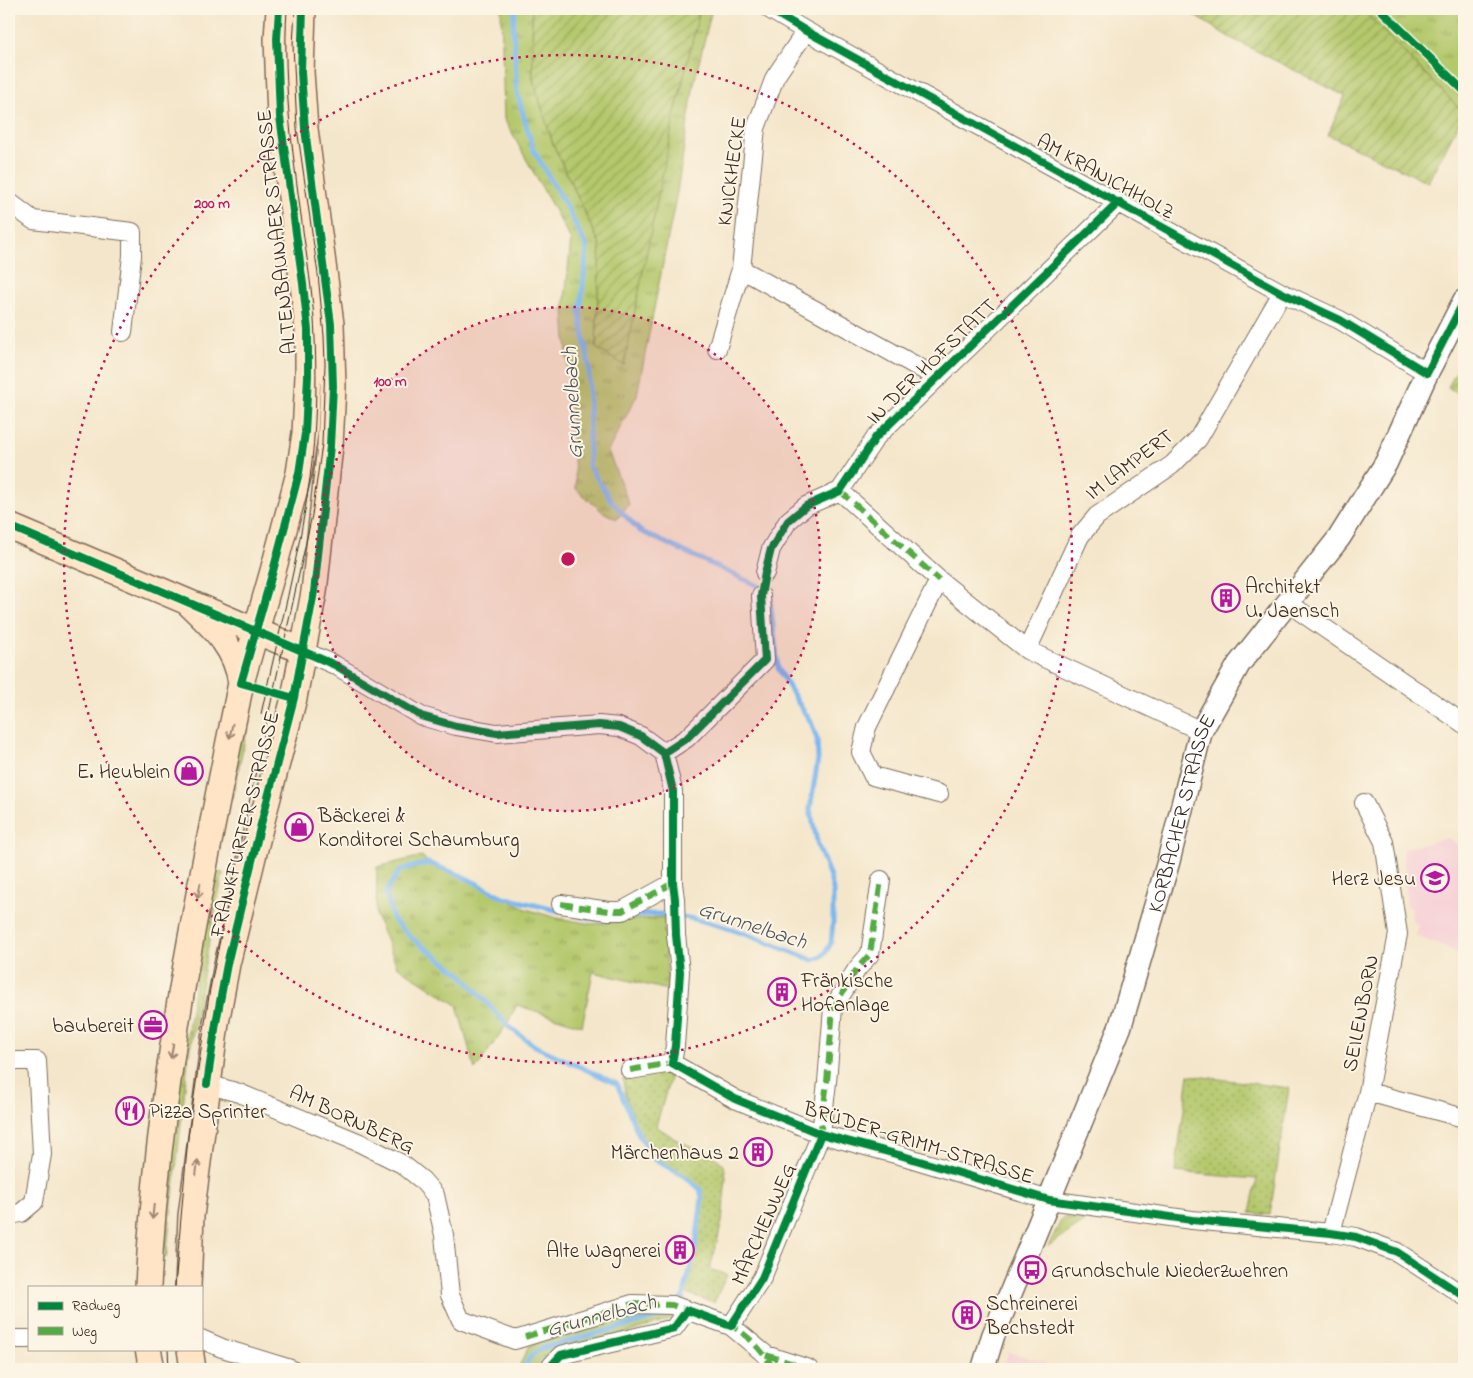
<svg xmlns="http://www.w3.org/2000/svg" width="1473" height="1378" font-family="'Indie Flower',sans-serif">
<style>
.built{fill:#f6cfd6}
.grass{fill:url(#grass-tufts);stroke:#787945}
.park{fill:url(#park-dots);stroke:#787945}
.garden{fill:url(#garden-furrows);stroke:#787945}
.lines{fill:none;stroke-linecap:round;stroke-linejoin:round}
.stream{stroke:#7db8ef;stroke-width:5}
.minor-casing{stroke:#7c6c5a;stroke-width:20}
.tertiary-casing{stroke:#7c6c5a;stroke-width:25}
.secondary-casing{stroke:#7c6c5a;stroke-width:28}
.minor{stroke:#fff;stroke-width:18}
.tertiary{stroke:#fff;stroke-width:22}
.secondary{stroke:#ffe4c6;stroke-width:25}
.tram{stroke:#3b2a1e;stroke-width:1}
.quiet{stroke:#55ab43;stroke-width:6;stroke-dasharray:12 6;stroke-linecap:butt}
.cycleway-casing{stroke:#fcf5e5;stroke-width:11}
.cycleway{stroke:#00873e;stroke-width:8}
.oneway{stroke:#9d8772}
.ring{fill:none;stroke:#c2185b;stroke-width:2.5;stroke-dasharray:2.5 5}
.labels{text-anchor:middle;stroke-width:4;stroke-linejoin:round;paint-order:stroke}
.street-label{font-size:21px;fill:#3b2a1e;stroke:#fcf5e5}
.poi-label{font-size:21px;fill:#3b2a1e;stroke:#fcf5e5;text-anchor:start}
.water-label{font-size:22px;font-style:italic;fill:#4f555d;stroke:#fcf5e5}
.centre{fill:#c2185b;stroke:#fcf5e5;stroke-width:2.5}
.ring-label{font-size:15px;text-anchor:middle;font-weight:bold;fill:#c2185b;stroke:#fcf5e5;stroke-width:4;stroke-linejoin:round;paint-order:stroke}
</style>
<defs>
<pattern id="grass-tufts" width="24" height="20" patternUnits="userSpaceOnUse" patternTransform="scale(1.25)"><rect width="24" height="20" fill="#b4c86c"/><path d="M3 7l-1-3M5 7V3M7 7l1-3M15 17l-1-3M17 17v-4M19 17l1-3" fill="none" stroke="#94a358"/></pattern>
<pattern id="park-dots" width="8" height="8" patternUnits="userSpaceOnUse" patternTransform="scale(1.25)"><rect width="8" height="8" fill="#b4c86c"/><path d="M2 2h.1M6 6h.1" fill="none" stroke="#94a358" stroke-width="1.8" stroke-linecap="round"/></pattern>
<pattern id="garden-furrows" width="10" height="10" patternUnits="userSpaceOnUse" patternTransform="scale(1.25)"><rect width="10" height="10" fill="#b4c86c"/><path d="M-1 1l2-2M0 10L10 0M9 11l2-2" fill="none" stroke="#94a358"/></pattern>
</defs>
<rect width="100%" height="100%" fill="#fcf5e5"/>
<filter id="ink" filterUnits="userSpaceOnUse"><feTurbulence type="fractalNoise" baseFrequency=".02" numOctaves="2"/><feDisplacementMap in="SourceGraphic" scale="10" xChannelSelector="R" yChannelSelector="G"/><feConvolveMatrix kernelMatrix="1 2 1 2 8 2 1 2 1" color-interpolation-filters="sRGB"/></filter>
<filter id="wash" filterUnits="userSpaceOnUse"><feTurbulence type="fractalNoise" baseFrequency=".0096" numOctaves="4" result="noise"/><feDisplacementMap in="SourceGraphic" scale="20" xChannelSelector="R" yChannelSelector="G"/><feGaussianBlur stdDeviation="1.12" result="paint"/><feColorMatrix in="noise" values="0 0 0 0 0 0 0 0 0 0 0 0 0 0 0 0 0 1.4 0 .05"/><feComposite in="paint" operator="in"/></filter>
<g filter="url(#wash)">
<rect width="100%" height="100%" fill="#f4e6ca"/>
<path class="built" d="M1448,838L1464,849V955L1416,936L1418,925L1412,920V908L1407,906L1403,849Z
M1009,1352L1046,1363L1045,1366L1055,1369H1003Z"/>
<path class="grass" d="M501,9H532L533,79L553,144L600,245L596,348L675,113L700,9H712L694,83L677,192L637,395L608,451L629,504L617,519L603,512L576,489L564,310L571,240L504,119Z
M1361,9H1458L1464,15V113Z
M250,693L255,694L232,798H227Z
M422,856L428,863L460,875L526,909L557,918L593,924L664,917L668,990L593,972L582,1026L517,1005L507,1024L475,1070L457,1005L397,966L376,916L377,867Z
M212,871L223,873L210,936L188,1060L166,1258L163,1235L172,1135Z
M1063,1217L1080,1218L1084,1222L1048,1246Z
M651,1312L672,1313L677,1318L542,1358L535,1369H518L529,1346L612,1316Z"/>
<path class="park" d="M634,1073L671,1075L656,1126L677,1140L715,1157L724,1165L726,1177L722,1222L710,1269L727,1275L714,1302L685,1293L695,1250L702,1198L698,1187L654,1159L639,1135L625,1094L623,1079Z
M1189,1075L1289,1088L1270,1215L1250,1213L1257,1179L1175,1172Z"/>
<path class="garden" d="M532,9H700L675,113L624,365L596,348L600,245L553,144L533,79Z
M1184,9H1361L1464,113L1428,182L1328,135L1345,96L1229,37Z
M1464,357V398L1448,387Z"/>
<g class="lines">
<path class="stream" d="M515,9L513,28L517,92L533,149L570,213L587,248L580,314L589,367V466L612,502L640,531L769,591L778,668L797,701L811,722L817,739L818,759L810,809L818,846L830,877L833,890V923L831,943L826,952L821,957L813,960C763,941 713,918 660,914C647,913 634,917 622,918
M577,915L596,919H608
M523,1369L531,1356L542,1348L667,1315L683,1298L695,1250L702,1198L700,1189L684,1176L654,1159L639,1135L617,1084L535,1046L509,1027L461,974L413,939L393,920L386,892L400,870L428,863L460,875L503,897L559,911"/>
</g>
</g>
<g filter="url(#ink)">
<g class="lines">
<defs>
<path id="minor" d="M769,9L806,31L1282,293L1340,320L1427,373
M806,31L775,77L756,128L741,269L938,378
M9,202L33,220L132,232V256L123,332
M717,349L741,269
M840,491L939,580
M765,573L771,549L788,521L806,506L840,491L876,437L1119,202
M1288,603L1464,724
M1027,650L1080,536L1097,516L1172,465L1198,439L1282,293
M303,651L335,665L421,716L456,726L497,733L599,725L619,727L641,736L664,753L673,791V883L675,899L676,935L680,972L675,1046L672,1063
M664,753L687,738L765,660L761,596
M939,794L873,776L861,752L867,727L939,580L1027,650L1201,731
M561,904L609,911H622L673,883
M9,1061H37L42,1154L34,1202L21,1213L9,1215
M630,1070L672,1063L735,1099L821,1134L903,1156L1049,1200L1192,1220L1331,1233L1356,1237L1397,1252L1464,1296
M207,1084L239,1093L360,1143L402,1164L422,1180L435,1195L444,1235L450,1295L461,1320L515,1340L632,1304L672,1305L731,1326L766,1355L773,1369
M1368,1092L1464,1118
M1331,1233L1368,1092L1398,934L1384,842L1364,803
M731,1326L762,1278L821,1134L827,1082L833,1008L857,969L870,954L881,880
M9,1339H29
M201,1339L222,1348L291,1369
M766,1355L809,1369
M548,1369L561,1355L674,1328L687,1310"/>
<g id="tertiary">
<path id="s1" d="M983,1369L993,1336L1120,1027L1168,863L1201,731L1239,664L1339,538L1386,463L1427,373L1464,301"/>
</g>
<path id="secondary" d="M9,526L303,651
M241,683L273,571L299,473L305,433L308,376V330L303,284L280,117L277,39L279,9
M148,1287C158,1083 200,883 241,683C236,647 213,627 188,603
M188,1287L191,1216L216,1023L227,964L260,828L294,698L314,592L330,446L333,386L331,324L305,129L301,72L303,9
M148,1349L152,1369
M190,1349L193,1369"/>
</defs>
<use href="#minor" class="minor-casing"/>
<use href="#tertiary" class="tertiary-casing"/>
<use href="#secondary" class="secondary-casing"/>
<use href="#minor" class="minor"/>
<use href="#tertiary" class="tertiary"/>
<use href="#secondary" class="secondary"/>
<path class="tram" d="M261,714C278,636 299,557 310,478C316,432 317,385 315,339C314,305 309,271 304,238C294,161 282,86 287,9
M175,1287L188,1137L210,989L233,876L312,515L322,444L325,364L324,336L318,274L297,128L293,45L295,9
M168,1349L169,1369"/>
<path class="quiet" d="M840,491L939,580
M561,904L609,911H622L673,883
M630,1070L672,1063L674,1064
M820,1136L827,1082L833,1008L857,969L870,954L881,880
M727,1324C745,1331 765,1353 773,1369
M525,1337L632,1304L672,1305L689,1311
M766,1355L809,1369"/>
<defs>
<path id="cycleway" d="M279,9L277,39L280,117L303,284L308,330V376L305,433L299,473L273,571L241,683L294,698
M769,9L806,31L1282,293L1340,320L1427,373L1464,301
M1380,9L1464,91
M9,526L335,665L421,716L456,726L497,733L599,725L619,727L641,736L664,753L673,791V883L675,899L676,935L680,972L675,1046L672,1063L735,1099L821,1134L903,1156L1049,1200L1192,1220L1331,1233L1356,1237L1397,1252L1464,1296
M664,753L687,738L765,660L761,596L765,573L771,549L788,521L806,506L840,491L876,437L1119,202
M207,1084L216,1023L227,964L260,828L294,698L314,592L330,446L333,386L331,324L305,129L301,72L303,9
M548,1369L561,1355L674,1328L687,1310L731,1326L762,1278L821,1134"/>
</defs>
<use href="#cycleway" class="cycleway-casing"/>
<use href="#cycleway" class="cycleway"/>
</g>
<defs><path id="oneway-shaft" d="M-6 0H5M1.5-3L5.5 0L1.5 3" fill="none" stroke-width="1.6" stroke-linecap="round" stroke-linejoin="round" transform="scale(1.25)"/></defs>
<g class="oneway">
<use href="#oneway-shaft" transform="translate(231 731) rotate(102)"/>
<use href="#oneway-shaft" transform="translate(199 891) rotate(100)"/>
<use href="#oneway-shaft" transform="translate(172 1051) rotate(100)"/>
<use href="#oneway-shaft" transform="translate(197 1168) rotate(-83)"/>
<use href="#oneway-shaft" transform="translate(153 1212) rotate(96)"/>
</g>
</g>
<circle cx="568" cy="559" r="252" fill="#c2185b" fill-opacity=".12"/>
<g class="ring">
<circle cx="568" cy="559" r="252"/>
<circle cx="568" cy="559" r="504"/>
</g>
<defs>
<symbol id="building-ring" viewBox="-11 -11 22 22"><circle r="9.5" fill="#fcf5e5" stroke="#b5179e" stroke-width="1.5"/><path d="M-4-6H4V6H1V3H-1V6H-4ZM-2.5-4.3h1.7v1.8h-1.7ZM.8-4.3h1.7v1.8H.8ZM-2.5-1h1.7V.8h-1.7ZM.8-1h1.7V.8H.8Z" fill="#b5179e"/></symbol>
<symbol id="shop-ring" viewBox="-11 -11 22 22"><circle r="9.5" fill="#fcf5e5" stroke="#b5179e" stroke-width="1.5"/><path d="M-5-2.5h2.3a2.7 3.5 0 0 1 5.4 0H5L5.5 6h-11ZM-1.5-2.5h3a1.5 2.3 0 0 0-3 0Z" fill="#b5179e"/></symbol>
<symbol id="school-ring" viewBox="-11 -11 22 22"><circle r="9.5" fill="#fcf5e5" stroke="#b5179e" stroke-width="1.5"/><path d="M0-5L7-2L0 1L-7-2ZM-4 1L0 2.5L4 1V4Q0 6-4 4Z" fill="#b5179e"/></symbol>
<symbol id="office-ring" viewBox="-11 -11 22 22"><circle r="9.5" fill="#fcf5e5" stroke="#b5179e" stroke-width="1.5"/><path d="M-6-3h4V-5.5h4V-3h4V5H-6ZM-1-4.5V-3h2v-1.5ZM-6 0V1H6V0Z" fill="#b5179e"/></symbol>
<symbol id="restaurant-ring" viewBox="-11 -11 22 22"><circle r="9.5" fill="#fcf5e5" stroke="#b5179e" stroke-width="1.5"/><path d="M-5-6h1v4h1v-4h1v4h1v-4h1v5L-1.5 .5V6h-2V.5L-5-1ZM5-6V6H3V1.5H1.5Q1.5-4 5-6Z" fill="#b5179e"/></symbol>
<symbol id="bus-ring" viewBox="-11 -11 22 22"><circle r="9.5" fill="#fcf5e5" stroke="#b5179e" stroke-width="1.5"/><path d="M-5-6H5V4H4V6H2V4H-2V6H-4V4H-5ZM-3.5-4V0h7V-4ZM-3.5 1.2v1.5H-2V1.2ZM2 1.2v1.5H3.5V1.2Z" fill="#b5179e"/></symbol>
</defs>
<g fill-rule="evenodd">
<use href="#building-ring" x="1210" y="582" width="32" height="32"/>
<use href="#shop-ring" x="173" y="755" width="32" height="32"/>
<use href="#shop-ring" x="283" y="811" width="32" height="32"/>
<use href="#school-ring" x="1419" y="862" width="32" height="32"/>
<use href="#building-ring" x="766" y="976" width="32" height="32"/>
<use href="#office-ring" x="137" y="1009" width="32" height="32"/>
<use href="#restaurant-ring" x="114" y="1095" width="32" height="32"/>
<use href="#building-ring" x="742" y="1136" width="32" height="32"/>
<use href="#building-ring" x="664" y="1234" width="32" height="32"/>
<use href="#bus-ring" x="1016" y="1254" width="32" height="32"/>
<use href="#building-ring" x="951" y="1299" width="32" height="32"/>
</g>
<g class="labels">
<g class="street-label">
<text transform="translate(731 171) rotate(-82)" y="7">KNICKHECKE</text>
<text transform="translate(1106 176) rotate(29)" y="7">AM KRANICHHOLZ</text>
<text transform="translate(276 232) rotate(-96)" y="7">ALTENBAUNAER STRASSE</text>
<text transform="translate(931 361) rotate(-44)" y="7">IN DER HOFSTATT</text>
<text transform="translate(1129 464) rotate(-37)" y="7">IM LAMPERT</text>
<text dy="7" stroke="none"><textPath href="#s1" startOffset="591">KORBACHER STRASSE</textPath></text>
<text transform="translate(244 824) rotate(-76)" y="7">FRANKFURTER STRASSE</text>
<text transform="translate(1360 1013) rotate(-79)" y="7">SEILENBORN</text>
<text transform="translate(352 1119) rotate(25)" y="7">AM BORNBERG</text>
<text transform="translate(919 1142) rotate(17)" y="7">BRÜDER-GRIMM-STRASSE</text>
<text transform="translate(763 1224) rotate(-66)" y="7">MÄRCHENWEG</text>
</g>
<g class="poi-label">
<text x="1245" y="593">Architekt<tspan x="1245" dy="24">U. Jaensch</tspan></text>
<text x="170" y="778" text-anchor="end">E. Heublein</text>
<text x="318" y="822">Bäckerei &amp;<tspan x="318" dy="24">Konditorei Schaumburg</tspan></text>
<text x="1416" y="885" text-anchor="end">Herz Jesu</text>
<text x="801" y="987">Fränkische<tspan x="801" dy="24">Hofanlage</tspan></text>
<text x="134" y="1032" text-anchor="end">baubereit</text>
<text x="149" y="1118">Pizza Sprinter</text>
<text x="739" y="1159" text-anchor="end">Märchenhaus 2</text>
<text x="661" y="1257" text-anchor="end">Alte Wagnerei</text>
<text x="1051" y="1277">Grundschule Niederzwehren</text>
<text x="986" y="1310">Schreinerei<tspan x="986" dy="24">Bechstedt</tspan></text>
</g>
<g class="water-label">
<text transform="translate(571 403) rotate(-93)" y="8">Grunnelbach</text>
<text transform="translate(753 924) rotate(18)" y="8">Grunnelbach</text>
<text transform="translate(601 1314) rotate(-15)" y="8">Grunnelbach</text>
</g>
</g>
<circle cx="568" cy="559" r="8" class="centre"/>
<g class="ring-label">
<text x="212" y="208">200 m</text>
<text x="390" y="386">100 m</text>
</g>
<rect width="1473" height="1378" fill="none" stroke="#fcf5e5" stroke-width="30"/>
<rect x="28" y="1286" width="175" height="65" fill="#fcf5e5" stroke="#afa495"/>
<rect x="38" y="1302" width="25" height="8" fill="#00873e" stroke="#afa495"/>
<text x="72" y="1310" font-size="15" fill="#3b2a1e">Radweg</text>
<rect x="38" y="1327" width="25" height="8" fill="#55ab43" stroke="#afa495"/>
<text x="72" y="1336" font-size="15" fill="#3b2a1e">Weg</text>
</svg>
